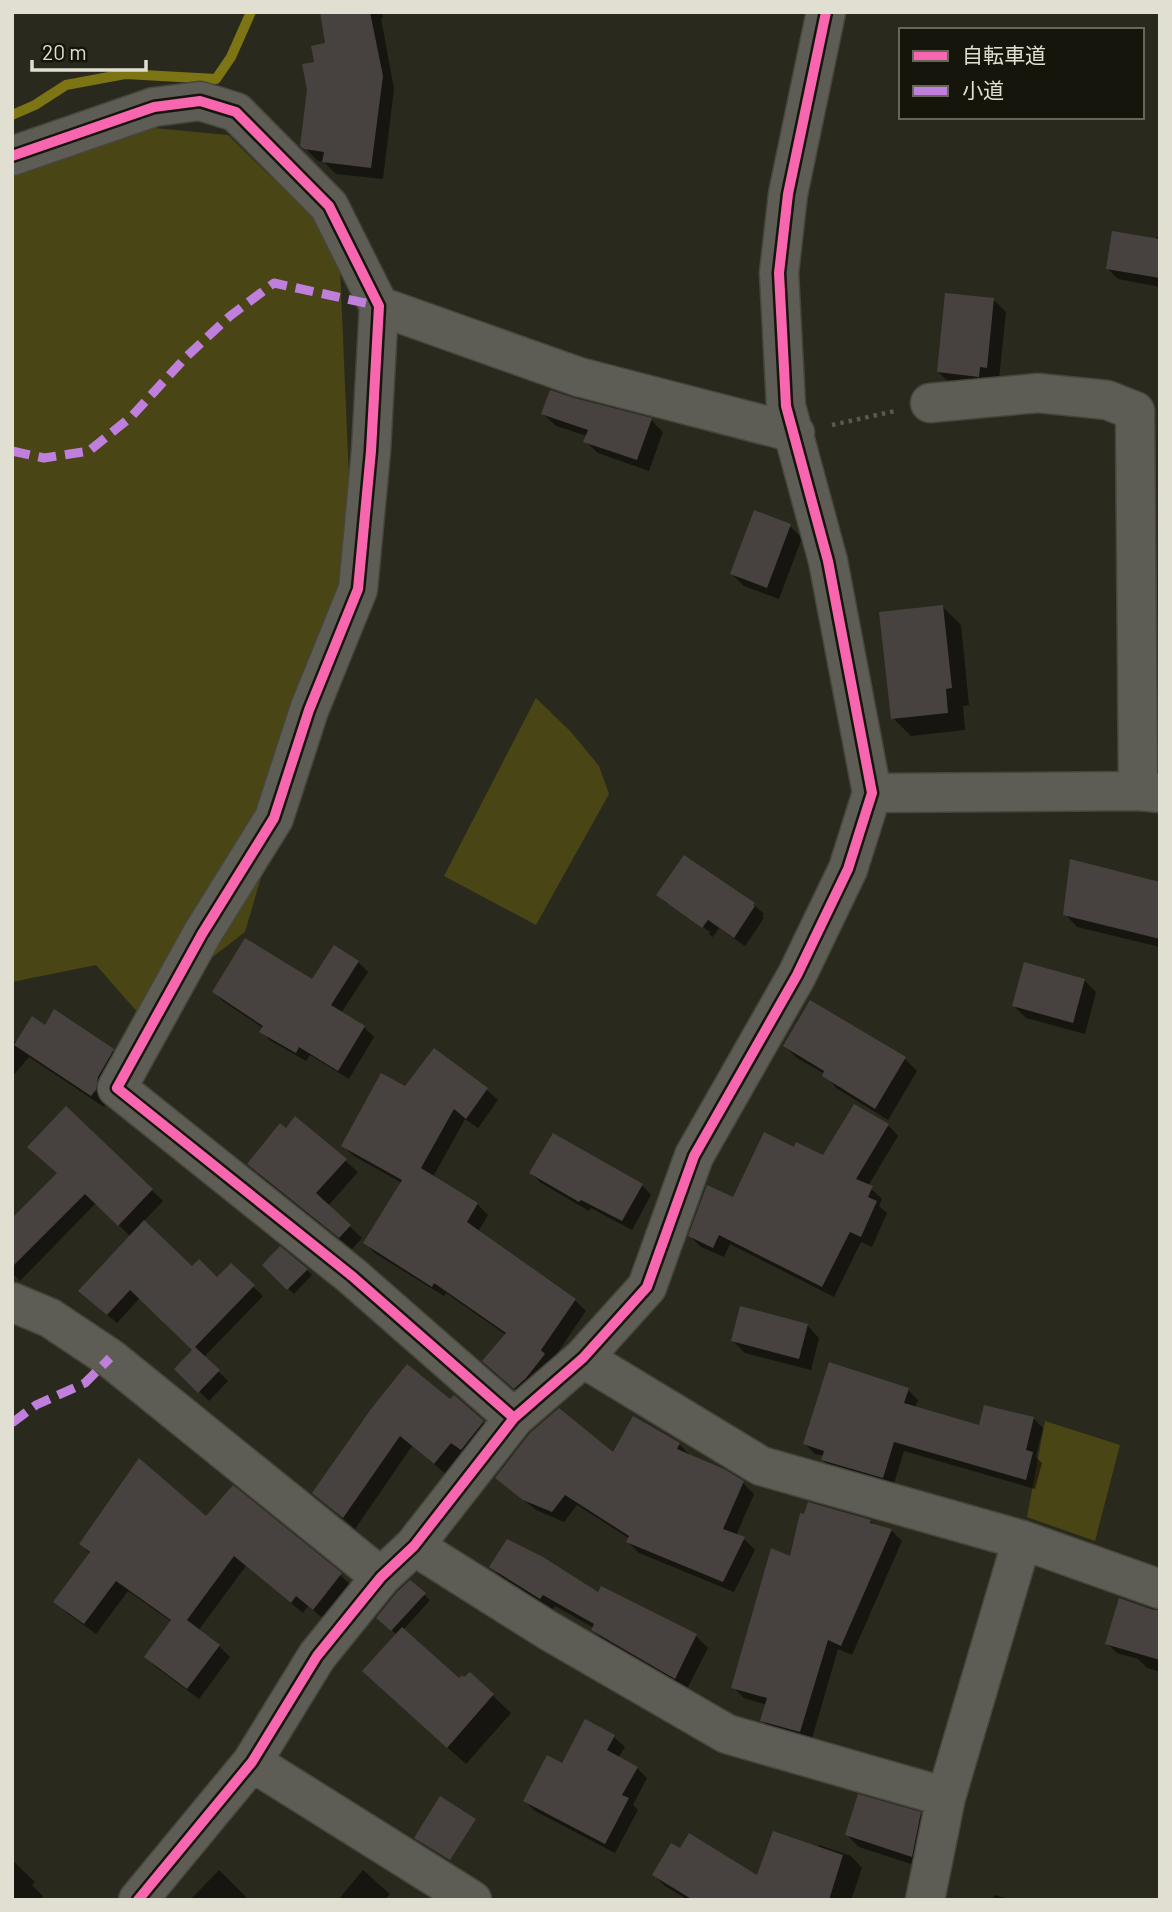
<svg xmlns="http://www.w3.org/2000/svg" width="1172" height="1912" font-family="Barlow,'Noto Sans JP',sans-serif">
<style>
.green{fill:#494515}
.shadow{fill:#0007}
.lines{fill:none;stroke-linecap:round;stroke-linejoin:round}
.stream{stroke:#7d7414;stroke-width:10}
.building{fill:#47423f}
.minor-casing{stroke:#47463d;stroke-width:41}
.path{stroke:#5b5a51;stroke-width:4.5;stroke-dasharray:3.5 5;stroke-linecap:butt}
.minor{stroke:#5e5d55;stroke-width:38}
.quiet{stroke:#c07fdc;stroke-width:9;stroke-dasharray:18 9;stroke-linecap:butt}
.cycleway-casing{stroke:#16150c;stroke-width:15}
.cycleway{stroke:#f766af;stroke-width:10}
</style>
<rect width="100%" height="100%" fill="#2a291d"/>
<path class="green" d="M112,124L228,135L339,243L349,479L341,606L245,932L139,1014L96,965L12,982V146Z
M536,698L571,732L599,766L609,794L536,925L444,876Z
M1045,1421L1120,1445L1095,1541L1027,1517Z"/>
<path class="shadow" d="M322,12H382L383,18H381L394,89L383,179L336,174L324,162L318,161L302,145L316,63L327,44Z
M1156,237L1160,238V287L1118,279L1108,269L1155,240Z
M994,300L1006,312L999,379L951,384L938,372Z
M543,414L651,420L663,432L649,471L598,453L585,441L587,436L556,426Z
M790,526L802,538L779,599L744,586L732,574Z
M943,607L961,625L969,705L963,706L965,730L911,736L893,718Z
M1160,875V947L1077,927L1065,914L1158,883Z
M658,895L753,904L764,914L762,916L764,918L745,946L719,928L713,937L709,934L710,932L667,901V904Z
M334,947L358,962L368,972L341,1013L364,1027L374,1037L349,1079L310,1055L306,1061L271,1041L261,1031L263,1028L224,1002L214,992L313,981Z
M1084,980L1096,992L1085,1034L1026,1018L1014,1006Z
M45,1027L112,1050L125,1063L104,1107L29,1057L12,1077V1039L17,1043Z
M785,1046L905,1059L917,1071L888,1120L836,1088L825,1074L797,1058Z
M434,1050L487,1090L498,1100L478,1128L465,1119L433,1177L477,1204L488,1215L478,1232L575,1300L586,1311L526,1399L495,1372L506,1335L446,1293L444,1296L376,1254L365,1243L402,1183L354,1156L343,1146L405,1089Z
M66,1108L163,1201L143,1222L192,1269L217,1279L231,1265L263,1296L204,1357L228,1381L209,1401L176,1369L194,1350L140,1298L117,1323L90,1300L131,1237L96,1203L20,1281L12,1273V1221L59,1173Z
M296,1118L358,1172L328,1206L362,1238L352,1249L261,1176L249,1164L286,1130Z
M888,1125L898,1136L868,1186L882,1199L879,1206L887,1213L872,1247L861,1242L834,1297L730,1244L724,1257L701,1247L690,1236L795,1149L824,1157Z
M531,1173L642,1185L651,1195L632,1230L591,1208L589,1211L541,1183Z
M264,1265L307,1270L312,1275L294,1294Z
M807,1325L819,1338L811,1370L745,1353L733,1341Z
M908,1390L918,1400L915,1408L981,1428L1033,1418L1043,1428L1036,1457L1042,1463L1035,1489L904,1451L893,1487L833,1470L823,1460L824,1456L815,1454L805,1444Z
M450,1402L483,1422L495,1434L447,1475L412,1446L355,1529L314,1493Z
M679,1444L690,1455L743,1483L754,1494L736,1536L744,1539L755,1550L734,1592L639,1553L628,1542L630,1539L577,1505L564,1522L536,1510L497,1478L614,1454Z
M806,1516L870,1521L874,1525L891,1530L902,1541L852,1655L838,1649L811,1742L773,1731L762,1720L767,1705L744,1698L733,1687L792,1558Z
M207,1519L340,1575L352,1586L325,1620L308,1606L303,1613L246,1566L198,1631L219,1646L230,1657L199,1699L157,1668L146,1657L172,1622L128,1591L96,1634L67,1613L56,1602L90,1554L81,1544Z
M491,1567L598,1594L696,1636L708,1648L687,1689L605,1642L593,1630L594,1628L555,1606L552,1610L503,1579Z
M410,1582L430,1600L403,1630L459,1681L464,1680L470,1674L511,1713L466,1764L382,1689L397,1635L378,1618Z
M1160,1613V1672L1147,1668L1138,1659L1117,1653L1107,1643Z
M586,1721L614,1737L625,1747L618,1758L637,1768L647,1778L633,1805L638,1810L615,1853L535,1811L525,1801L563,1765Z
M920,1814L932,1826L923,1868L859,1847L847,1835Z
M819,1845L851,1856L862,1868L851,1900H688L665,1886L654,1875L758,1878L818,1848Z
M12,1860L35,1882L32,1885L43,1896L39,1900H12Z
M219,1870L249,1900H190Z
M363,1870L390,1894L385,1900H338Z
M994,1895L1013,1900H993Z"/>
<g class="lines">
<path class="stream" d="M12,115L35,105L66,85L125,74L216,79L231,57L251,12"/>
</g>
<path class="building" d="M320,12H370L383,76L371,168L322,162L324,152L304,149L300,146L307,90L302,64L314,62L311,46L325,43Z
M1112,231L1160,239V278L1106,269Z
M945,293L994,298L987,368L980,367L979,377L937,372Z
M550,390L574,398L652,418L637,460L583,442L588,430L541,414Z
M754,510L791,524L767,588L730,574Z
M943,605L952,688L946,689L948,713L891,719L879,612Z
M684,855L755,903L753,905L755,906L734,938L708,920L702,928L656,895Z
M1070,859L1160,882V939L1063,915Z
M245,938L312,979L334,945L359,961L331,1005L365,1026L338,1071L299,1047L296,1053L259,1032L263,1026L212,992Z
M1024,962L1085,979L1073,1023L1012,1006Z
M810,1000L906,1057L875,1109L822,1076L824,1071L783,1046Z
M54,1009L114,1049L98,1077L96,1090L91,1096L14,1045L32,1016L45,1025Z
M434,1048L488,1088L466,1119L454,1109L421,1168L478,1203L467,1222L576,1299L541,1350L545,1354L526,1378L514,1389L482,1361L506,1333L434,1283L432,1287L363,1243L402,1180L341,1146L381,1073L405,1086Z
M854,1104L889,1124L856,1179L873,1186L868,1197L877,1201L861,1237L850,1232L822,1287L719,1235L713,1248L688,1236L707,1185L733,1197L764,1132L794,1147L796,1142L823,1155Z
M66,1106L153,1189L118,1226L85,1194L12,1267V1218L57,1173L27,1147Z
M295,1116L347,1159L316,1193L351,1225L339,1238L247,1164L280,1123L286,1128Z
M553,1133L643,1184L622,1221L581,1200L579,1202L529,1173Z
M144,1220L192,1266L199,1259L217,1277L231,1263L255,1285L195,1347L220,1370L198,1393L174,1369L192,1350L130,1290L107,1315L78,1291Z
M280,1246L308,1269L287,1290L262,1265Z
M740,1306L808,1324L799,1359L731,1341Z
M829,1362L909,1388L904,1403L979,1425L984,1405L1034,1417L1026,1450L1033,1452L1026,1480L894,1442L883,1478L821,1460L824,1451L803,1444Z
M407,1364L450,1399L454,1395L484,1421L461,1450L451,1443L434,1464L400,1436L343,1518L312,1493L371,1409Z
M559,1408L613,1452L633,1416L680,1443L677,1449L724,1469L744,1481L723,1529L745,1537L723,1582L626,1542L629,1536L565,1495L552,1512L523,1500L495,1478L530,1433Z
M139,1458L206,1516L233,1485L342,1573L313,1610L296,1596L291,1603L234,1556L187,1620L220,1645L187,1689L144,1657L171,1620L116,1581L84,1624L53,1602L90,1552L79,1544Z
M808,1502L871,1520L870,1523L892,1529L841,1646L828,1640L800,1732L760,1721L767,1698L731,1688L771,1548L790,1556L800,1513L804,1514Z
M507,1539L543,1557L598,1592L601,1586L697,1634L675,1679L591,1630L594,1624L543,1595L540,1599L489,1567Z
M410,1580L426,1593L391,1631L376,1618L397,1592Z
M1119,1598L1153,1610H1160V1660L1105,1644Z
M402,1627L459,1678L462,1675L464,1677L470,1672L494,1694L447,1748L362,1671Z
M585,1719L615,1735L607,1750L638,1767L622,1795L629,1798L605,1844L523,1801L547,1755L562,1763Z
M858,1794L921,1812L912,1857L845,1835Z
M440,1796L476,1819L450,1860L414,1838Z
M773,1831L843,1855L829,1900H693L652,1875L671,1843L680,1848L689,1833L757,1875Z"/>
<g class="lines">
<defs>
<path id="minor" d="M12,156L154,107L200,101L236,112L329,206L379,306L371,451L358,589L309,710L274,818L202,934L117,1088L352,1276L514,1418
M379,306L579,377L795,433
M930,403L1038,393L1107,400L1135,411L1138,791
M872,793L1138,791L1160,793
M12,1302L50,1318L110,1358L381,1577
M583,1358L761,1466L1022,1540L1160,1589
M414,1546L549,1631L727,1734L946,1797
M252,1762L472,1900
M138,1900L252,1762L317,1656L381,1577L414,1546L514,1418L583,1358L647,1287L694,1156L797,975L848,869L872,793L828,561L786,406L779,273L788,194L826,12
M925,1900L946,1797L1022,1540"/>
</defs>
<use href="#minor" class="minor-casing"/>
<path class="path" d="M832,425L895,411"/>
<use href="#minor" class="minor"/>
<path class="quiet" d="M12,451L44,458L89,451L132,416L186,357L230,316L274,283L379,306
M12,1423L36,1405L85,1383L110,1358"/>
<defs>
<path id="cycleway" d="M12,156L154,107L200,101L236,112L329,206L379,306L371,451L358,589L309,710L274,818L202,934L117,1088L352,1276L514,1418
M138,1900L252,1762L317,1656L381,1577L414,1546L514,1418L583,1358L647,1287L694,1156L797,975L848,869L872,793L828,561L786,406L779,273L788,194L826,12"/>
</defs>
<use href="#cycleway" class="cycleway-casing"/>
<use href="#cycleway" class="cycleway"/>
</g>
<rect width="1172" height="1912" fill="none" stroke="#e0dfd2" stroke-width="28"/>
<rect x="899" y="28" width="245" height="91" fill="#16150c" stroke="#67665b" stroke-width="2"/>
<rect x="913" y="51" width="35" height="10" fill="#f766af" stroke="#67665b" stroke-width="2"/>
<text x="962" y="63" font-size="21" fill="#e0dfd2">自転車道</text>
<rect x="913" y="86" width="35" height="10" fill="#c07fdc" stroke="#67665b" stroke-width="2"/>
<text x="962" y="98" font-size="21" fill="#e0dfd2">小道</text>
<path d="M32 60v10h114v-10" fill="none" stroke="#e0dfd2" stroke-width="3.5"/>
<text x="42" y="60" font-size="21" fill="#e0dfd2" stroke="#16150c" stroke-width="5" paint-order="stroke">20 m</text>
</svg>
